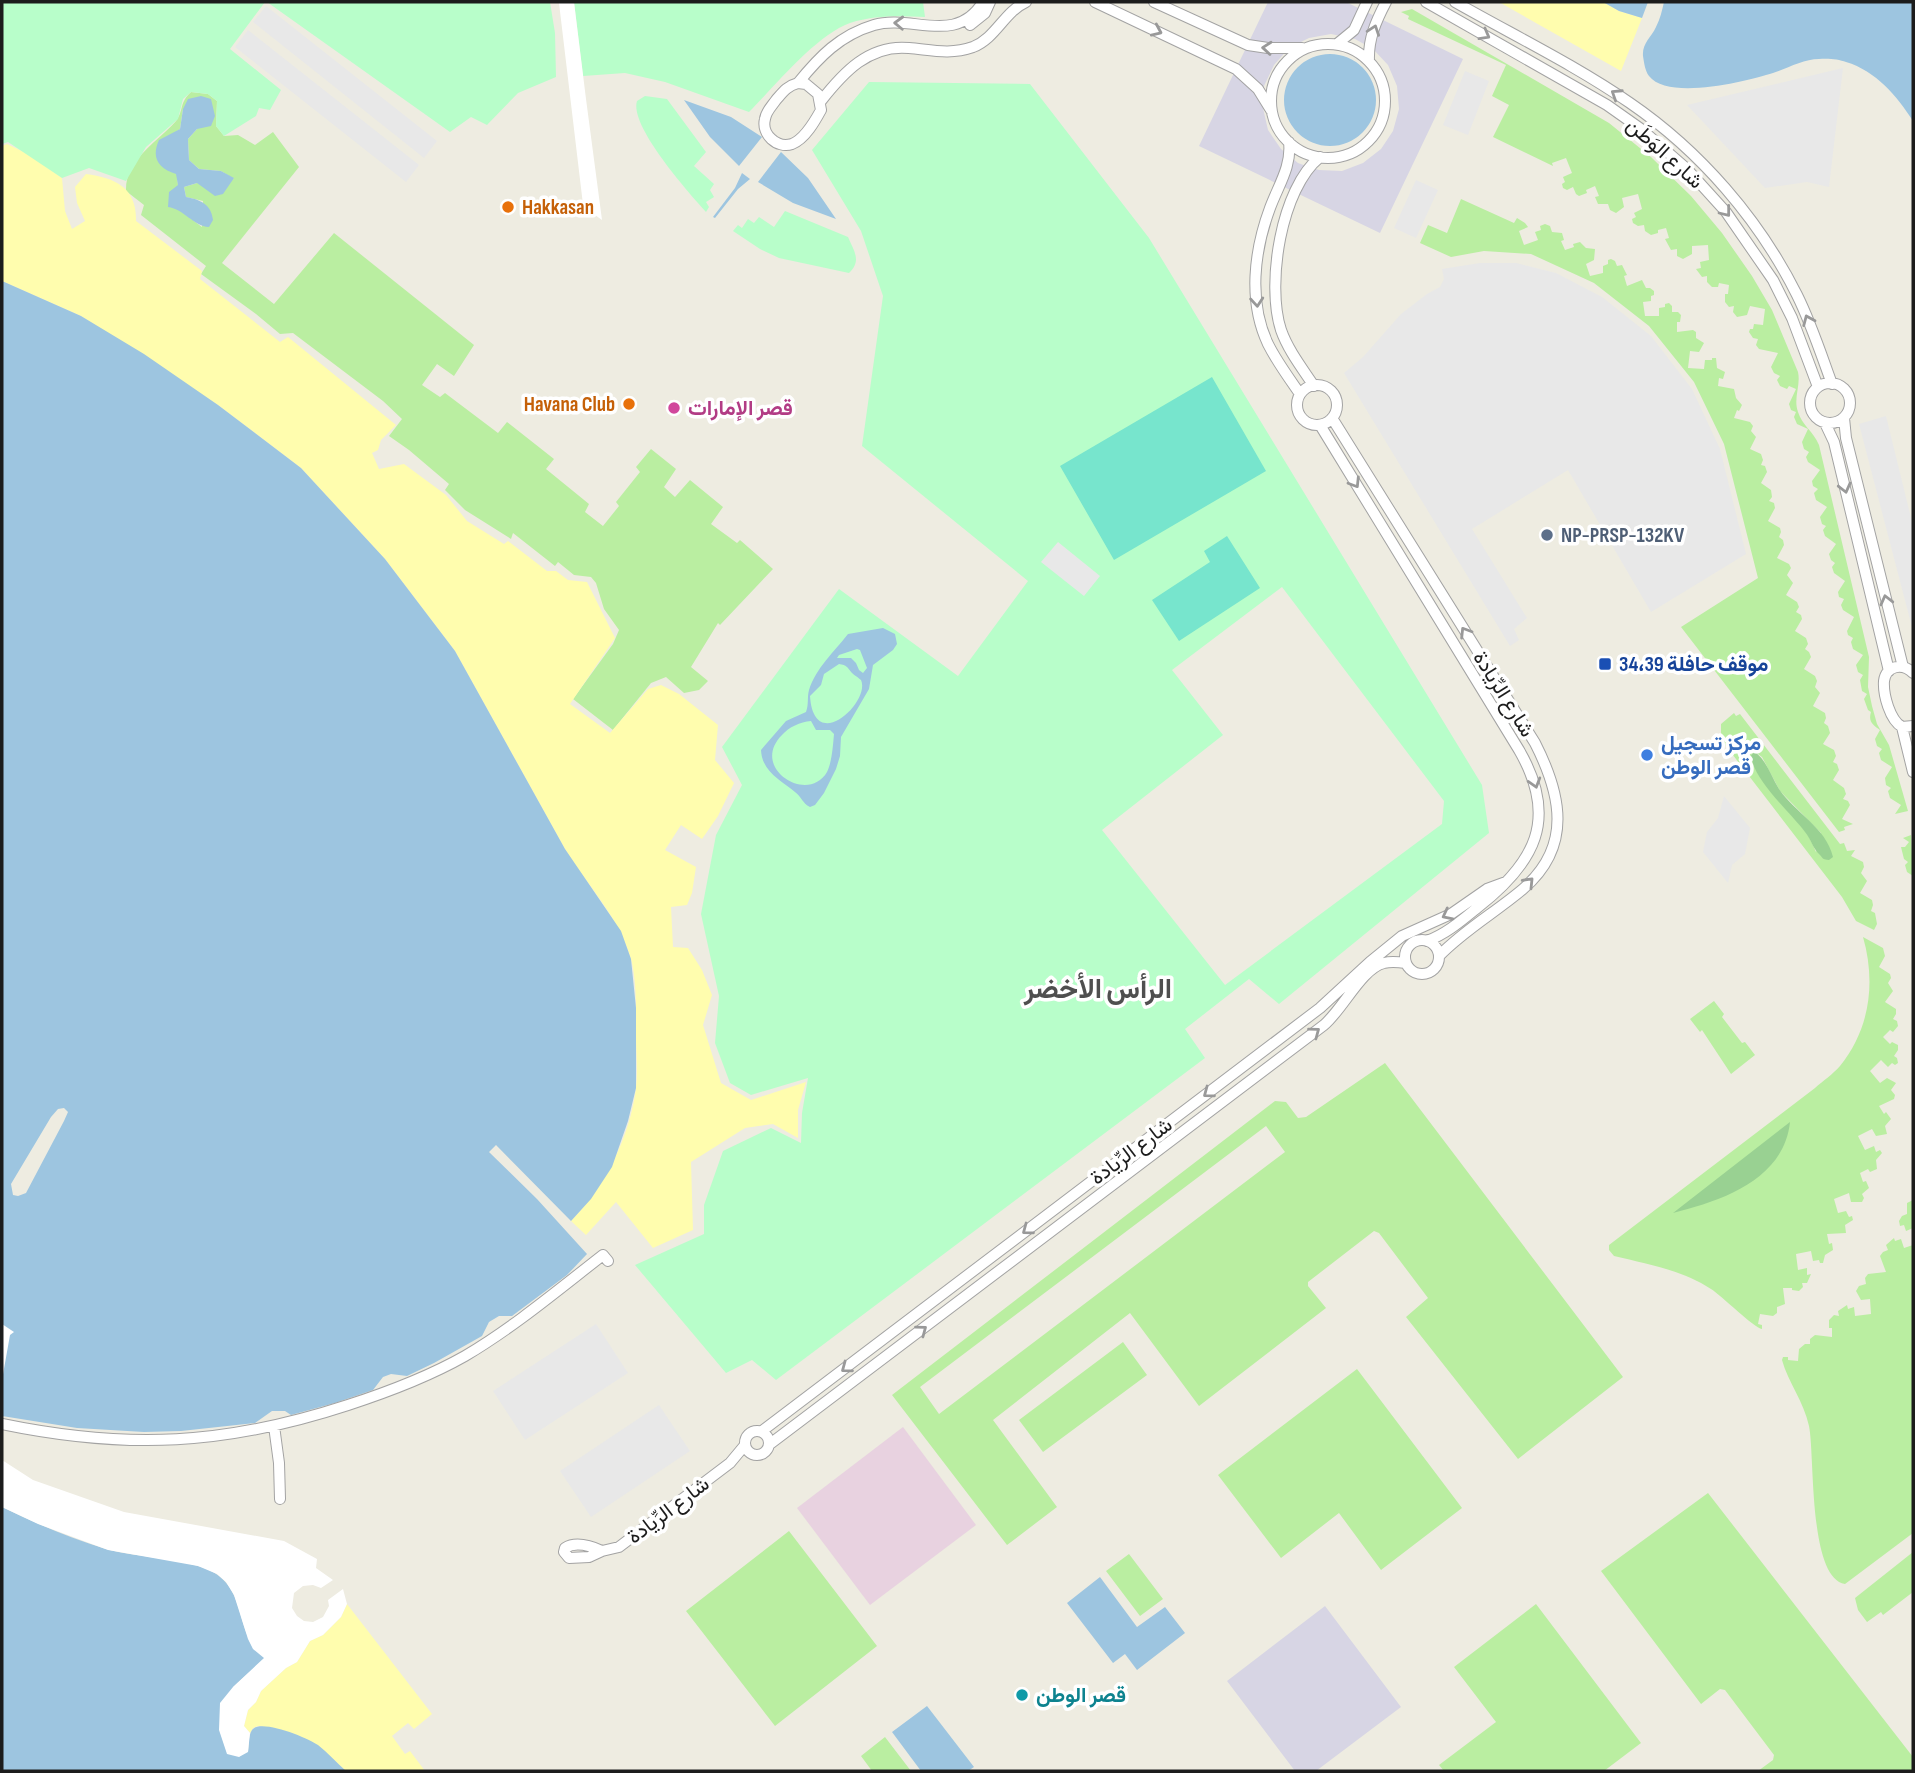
<svg xmlns="http://www.w3.org/2000/svg" width="1915" height="1773" font-family="'Sofia Sans Condensed',Vazirmatn,sans-serif">
<style>
.industrial{fill:#e8d2e0}
.grass{fill:#baeea1;fill-rule:evenodd}
.forest{fill:#99d192}
.sand{fill:#fffdae}
.park{fill:#b8feca;fill-rule:evenodd}
.pitch{fill:#77e5cd}
.parking{fill:#e8e8e8}
.plaza{fill:#d7d5e4;fill-rule:evenodd}
.water{fill:#9dc5e0;fill-rule:evenodd}
.pier{fill:#fff}
.lines{fill:none;stroke-linecap:round;stroke-linejoin:round}
.minor-casing{stroke:#a3a3a3;stroke-width:12}
.minor{stroke:#fff;stroke-width:10}
.oneway{stroke:#999}
.food-dot{fill:#e8710a;stroke:#fff;stroke-width:2.5}
.hotel-dot{fill:#d1479c;stroke:#fff;stroke-width:2.5}
.service-dot{fill:#5c6f8a;stroke:#fff;stroke-width:2.5}
.transit-dot{fill:#1a4fb4;stroke:#fff;stroke-width:2.5}
.shop-dot{fill:#3f7fe0;stroke:#fff;stroke-width:2.5}
.culture-dot{fill:#0f9aa8;stroke:#fff;stroke-width:2.5}
.labels{text-anchor:middle;stroke-width:7;stroke-linejoin:round;paint-order:stroke}
.street-label{font-size:21px;fill:#1c1c1c;stroke:#fff}
.food-label{font-size:21px;font-weight:bold;fill:#c56008;stroke:#fff;text-anchor:start}
.hotel-label{font-size:21px;font-weight:bold;fill:#b23c85;stroke:#fff;text-anchor:start}
.service-label{font-size:21px;font-weight:bold;fill:#4e5e75;stroke:#fff;text-anchor:start}
.transit-label{font-size:21px;font-weight:bold;fill:#164399;stroke:#fff;text-anchor:start}
.shop-label{font-size:21px;font-weight:bold;fill:#366cbe;stroke:#fff;text-anchor:start}
.culture-label{font-size:21px;font-weight:bold;fill:#0d838f;stroke:#fff;text-anchor:start}
.district-label{font-size:28px;font-weight:bold;fill:#4f4f4f;stroke:#fff}
</style>
<rect width="100%" height="100%" fill="#eeece1"/>
<path class="industrial" d="M903,1427L976,1525L870,1605L797,1508Z"/>
<path class="grass" d="M1412,9L1609,123L1651,157L1691,196L1722,233L1752,276L1772,310L1798,372C1801,386 1793,398 1798,412C1802,425 1813,431 1819,445L1869,657L1868,687L1872,706L1877,724L1889,745L1908,811L1895,814L1901,805L1890,798L1888,791L1891,788L1886,785L1885,778L1892,767L1881,760L1879,753L1882,749L1877,746L1875,739L1880,730C1873,725 1868,722 1871,712L1868,710L1864,699L1867,694L1862,691L1860,680L1863,675L1858,672L1856,665L1863,655L1853,649L1851,642L1853,638L1848,635L1847,631L1854,617L1843,610L1841,605L1844,599L1839,597L1838,592L1845,581L1834,573L1832,567L1835,563L1831,560L1829,554L1836,544L1825,536L1823,530L1826,526L1822,524L1820,517L1827,507L1816,500L1814,493L1818,489L1813,486L1812,481L1820,470L1808,462L1806,457L1809,452L1804,449L1802,442L1808,429L1797,424L1794,417L1796,412L1791,410L1789,404L1796,389L1789,386L1787,389L1780,386L1777,380L1780,376L1774,373L1771,367L1778,353L1759,349L1756,345L1758,339L1753,338L1749,332L1750,329H1753L1754,324L1763,325L1765,309L1750,306L1747,315L1737,317L1733,312L1734,306L1729,307L1725,302V294H1728L1729,285L1719,283L1718,287H1712L1707,282V276L1702,277L1696,269L1701,268L1700,262L1709,260L1708,245L1692,246V254L1683,259L1677,256V249L1671,250L1665,239L1669,238L1666,228L1658,230V233L1651,235L1645,231L1644,225L1638,226L1633,223L1632,219L1636,217L1634,213L1642,209L1638,194L1622,198L1624,207L1616,213L1610,210L1608,204H1598L1595,197L1599,196L1595,186L1586,190L1587,193L1579,196L1576,194L1573,187L1567,190L1563,188L1562,184L1565,182L1563,177L1572,173L1566,158L1552,163L1553,166L1493,137L1509,105L1492,96L1506,65L1408,19L1409,16L1401,12Z
M191,92L208,94L217,101L216,126L224,136L238,135L255,145L273,132L299,167L222,263L274,304L334,233L474,345L454,376L437,364L422,385L440,397L445,393L498,433L507,422L554,459L546,469L589,504L585,512L603,526L619,506L616,502L640,472L636,467L651,449L676,469L664,487L675,497L690,480L723,507L711,524L737,543L740,540L773,569L720,625L718,623L691,667L708,681L699,690L684,693L666,677L651,683L613,730L573,699L613,644L619,630L604,609L596,583L591,577L574,575L558,562L555,566L513,533L511,539L465,510L445,490L449,484L409,450L389,436L402,419L383,401L293,333L280,334L256,314L201,274L206,266L141,215L144,205L126,191C125,159 158,142 176,121C184,110 179,103 191,92ZM183,109L197,129L188,139L189,160L199,169L221,171L234,179L197,183L184,187L186,197L203,201L202,227L177,208L178,185L173,134L180,129Z
M1461,199L1514,223L1517,218L1525,223L1528,227L1519,231L1524,245L1538,240L1535,232L1541,230L1540,226L1545,224L1550,226L1552,232L1562,233L1564,240L1561,241L1565,250L1574,247L1573,244L1580,242L1586,248L1595,249L1594,260L1586,264L1590,276L1603,273V266L1608,264V260L1611,259L1615,261L1617,266L1622,265L1627,275L1624,276L1627,286L1642,280L1646,288H1650L1654,291V295L1651,296V301L1643,302L1645,316H1659V308L1665,307V304L1669,303L1672,306V312H1678L1681,315L1680,322H1677V332L1693,330L1696,332V338L1704,343L1699,352L1690,351L1688,368L1704,369L1705,360H1712V358H1716L1717,368L1725,372L1723,379L1719,378L1718,386L1734,389L1736,398L1742,405L1739,411L1737,410L1734,418L1750,422L1753,426L1751,431L1756,437L1750,449L1761,454L1763,460L1761,465L1765,466L1767,472L1761,483L1771,490L1772,497L1769,501L1774,503L1775,508L1768,521L1780,528L1781,532L1779,537L1783,540L1784,545L1777,558L1789,564L1791,568L1787,575L1793,583L1786,595L1797,602L1799,607L1796,612L1801,615L1802,619L1795,631L1806,638L1808,644L1805,649L1809,652L1811,657L1804,669L1815,676L1817,681L1815,687L1820,693L1813,706L1825,713L1826,718L1824,723L1828,726L1830,733L1823,744L1834,750L1836,756L1833,762L1837,764L1839,770L1833,780L1844,788L1846,794L1843,799L1848,801L1850,805L1842,819L1853,824L1844,827L1845,830L1839,832L1681,627L1758,578L1724,444L1694,382L1649,326L1594,283L1531,254L1484,251L1451,257L1420,243L1428,225L1447,233Z
M1734,713L1736,716L1740,714L1840,844L1844,843L1847,851L1855,850L1851,856L1863,862L1864,867L1861,873L1867,881L1860,893L1872,900L1873,905L1871,911L1875,913L1877,924L1874,930L1856,921L1842,897L1726,746L1721,738V724ZM1755,752L1762,757L1780,791L1821,833L1816,852C1813,845 1810,838 1806,832C1791,813 1753,777 1751,755Z
M1911,835L1913,876L1907,872L1905,865L1908,862L1904,859L1901,847H1905L1909,842L1903,838Z
M1863,937L1883,948L1885,956L1879,967L1890,974L1891,978L1888,983L1893,991L1885,1002L1896,1009V1014L1893,1019L1897,1021L1898,1026L1893,1032L1890,1030L1883,1037L1890,1044L1892,1042L1898,1045V1050L1894,1056L1897,1058L1898,1063L1895,1065L1892,1063L1888,1067L1881,1060L1870,1071L1880,1083L1887,1078L1896,1083L1891,1090L1895,1095L1894,1099L1879,1106L1884,1114L1886,1112L1891,1119L1885,1126L1887,1134L1876,1136L1872,1129L1858,1136L1865,1150L1874,1146L1876,1152L1880,1150L1882,1153L1876,1160L1877,1169L1870,1172L1868,1169L1860,1173L1863,1182L1866,1181L1869,1188L1862,1194L1864,1198L1862,1202H1851L1849,1193L1834,1199L1838,1213L1846,1211L1849,1217L1852,1216L1853,1220L1845,1225L1846,1233L1827,1234L1829,1244L1832,1243L1833,1250L1825,1255L1823,1263H1820L1819,1260L1813,1261L1811,1251L1796,1254L1798,1270L1807,1268V1275L1811,1274L1807,1283H1802L1803,1287L1799,1291L1792,1290V1288H1783L1785,1304L1777,1307V1313L1773,1316L1760,1314L1758,1324L1762,1325V1329C1754,1328 1722,1296 1711,1289C1682,1270 1647,1264 1614,1256L1609,1250V1245L1815,1088C1823,1081 1833,1074 1840,1066C1870,1029 1876,982 1863,937Z
M1714,1001L1724,1014L1722,1017L1742,1043L1745,1042L1755,1055L1731,1074L1702,1030L1700,1032L1690,1019Z
M1385,1063L1623,1377L1518,1459L1406,1317L1428,1298L1379,1233L1374,1231L1308,1282V1286L1326,1308L1199,1406L1130,1313L993,1420L1057,1507L1007,1545L892,1395L1275,1101L1286,1102L1298,1118L1306,1117ZM1266,1126L1285,1152L939,1414L920,1387Z
M1913,1200V1228L1906,1231L1904,1225L1900,1226L1899,1221L1902,1216L1907,1214V1203Z
M1894,1238L1895,1241L1901,1239L1904,1248L1913,1245V1533L1845,1584C1808,1578 1815,1456 1809,1426C1804,1402 1788,1382 1782,1360L1783,1357H1788V1360L1798,1361L1799,1349L1805,1344H1810V1339L1815,1335L1832,1337V1328H1829V1320L1834,1315L1839,1316L1838,1311L1847,1305L1848,1309L1854,1307L1855,1316L1871,1314L1870,1299L1861,1300L1856,1291L1859,1286L1866,1284L1865,1278L1868,1274L1886,1272L1880,1256L1883,1252L1888,1250L1886,1245Z
M1123,1342L1147,1375L1043,1452L1019,1420Z
M1357,1369L1462,1508L1381,1570L1339,1513L1281,1558L1218,1475Z
M1708,1493L1913,1757V1771H1758L1773,1760L1774,1755L1725,1690L1720,1689L1701,1704L1601,1571Z
M789,1531L877,1646L775,1726L686,1611Z
M1913,1552V1592L1883,1615L1881,1612L1867,1622L1858,1610L1855,1598Z
M1129,1554L1163,1599L1140,1616L1106,1571Z
M1536,1604L1641,1743L1604,1771H1444L1439,1765L1496,1722L1454,1667Z
M885,1737L911,1771H872L861,1756Z"/>
<path class="forest" d="M1755,752C1767,761 1771,776 1779,789C1795,813 1826,827 1833,857L1829,860C1823,859 1824,860 1820,855C1813,849 1811,839 1805,832C1790,812 1753,780 1751,755Z
M1790,1122C1784,1180 1721,1201 1673,1213Z"/>
<path class="sand" d="M1499,2H1603L1619,11L1642,18L1621,71Z
M7,144L30,155L62,178L65,211L72,229L85,221L77,203L75,187L86,174C116,178 137,188 136,221L202,271L200,279L280,342L288,337L396,425L381,440L378,450L372,453L379,469L404,464L446,495L467,521L504,544L508,541L547,571H556L568,580L587,582L615,638L570,704L610,733L648,689L661,685L679,694L718,725L715,760L734,783L718,816L702,839L681,825L665,850L696,867L692,893L687,905L671,907L673,947L688,948L702,970L712,995L703,1025L721,1083L751,1100L806,1082L798,1110V1138L773,1124L745,1128L691,1162L693,1230L653,1248L616,1202L586,1235L571,1221C605,1186 630,1137 636,1088C638,1070 636,1052 636,1034C636,1010 637,982 631,959C619,917 587,885 565,849L455,651L385,559L301,468L218,405L81,316L2,281V146Z
M347,1604L432,1714L414,1729L408,1723L392,1736L405,1754L410,1751L425,1771H346C315,1742 302,1732 258,1726L253,1728L250,1733L244,1726L248,1710L256,1702L261,1691L286,1668L297,1662L310,1641L323,1635L341,1617Z"/>
<path class="park" d="M2,2H265L230,49L281,90L270,110L259,108L256,116L224,136L216,126L217,101L208,94L191,92L183,99L178,119L146,147L126,181L89,168L62,178L8,142L2,144Z
M267,2H550L555,33L556,77L518,93L487,125L471,117L450,132Z
M574,2H923L925,17C900,16 875,15 850,23C816,35 775,86 749,112L665,82L625,73L583,76Z
M869,82L1030,84L1149,238L1482,785L1489,833L1279,1004L1249,979L1185,1029L1205,1058L776,1380L752,1360L726,1373L635,1265L704,1234V1205L723,1151L771,1128L801,1143L802,1113L808,1078L751,1095L730,1083L715,1043L719,996L701,914L716,835L742,785L722,747L839,589L958,676L1028,581L862,446L883,296L861,231L812,150ZM1282,587L1444,801L1442,824L1225,985L1102,830L1223,735L1172,670Z
M645,96L667,99L706,152L694,166L714,184L710,190L714,197L706,202L709,207L706,212C689,193 629,126 637,101Z
M785,211L848,237C854,251 862,261 849,273L779,258L760,249L733,231L738,225L742,228L748,219L754,223L759,217L774,227Z"/>
<path class="pitch" d="M1212,377L1266,471L1114,560L1060,466Z
M1227,536L1260,588L1179,641L1152,600L1210,562L1204,551Z"/>
<path class="parking" d="M266,6L437,141L424,158L253,22Z
M248,30L419,165L406,182L235,47Z
M1843,68L1829,187L1807,182L1765,188L1687,105Z
M1465,71L1489,81L1468,135L1443,125Z
M1416,180L1438,190L1416,238L1394,228Z
M1480,263H1516L1556,273L1602,297L1651,336L1692,389L1720,449L1746,554L1651,612L1568,470L1472,529L1527,618L1514,629L1519,640L1510,646L1344,373L1363,357L1401,314L1427,294L1440,287L1444,279L1442,269Z
M1886,416L1913,526V631L1859,424Z
M1058,542L1100,576L1084,596L1041,562Z
M1724,796L1750,828L1745,854L1732,865L1728,883L1703,852L1707,832L1718,818Z
M596,1324L628,1373L525,1440L493,1391Z
M659,1405L690,1451L591,1517L560,1471Z"/>
<path class="plaza" d="M1268,2H1346L1463,59L1380,233L1199,146ZM1331,34L1355,39L1373,49L1388,65L1397,86L1399,109L1393,131L1381,149L1363,163L1342,171L1319,170L1309,167L1298,163L1281,149L1268,130L1263,108L1264,86L1274,65L1289,48L1309,38Z
M1325,1606L1401,1707L1316,1771H1295L1227,1681Z"/>
<path class="water" d="M1603,2H1648L1642,18L1619,11Z
M1664,2H1913V121C1897,96 1876,71 1846,62C1839,59 1827,58 1819,59C1804,59 1788,68 1773,73C1748,81 1668,101 1649,76C1645,71 1644,62 1643,56C1642,43 1651,38 1656,27C1660,19 1662,11 1664,2Z
M1284 100a46 46 0 1 1 92 0a46 46 0 1 1-92 0Z
M201,96L211,99L215,116L211,126L197,129L188,139L189,160L199,169L221,171L234,178L223,194L215,196L197,183L184,187L186,197C201,200 211,204 213,220L209,227C193,226 184,209 168,207L169,192L178,185L176,174C158,168 151,158 159,140L180,129L183,109L188,99Z
M684,100L731,117L762,137L739,166L710,137Z
M781,152L808,178L836,219L793,203L758,182Z
M742,173L750,179L738,189L715,218L713,217L735,188Z
M2,281L81,316L144,354L218,405L301,468L385,559L455,651L565,849L621,931L631,959L636,1008V1088L628,1121L612,1167L591,1199L571,1221L496,1145L489,1152L537,1199L587,1254L567,1275L512,1316H499L489,1322L482,1336L434,1363L407,1376L391,1374L383,1377L373,1390L335,1403L291,1415L285,1411H272L255,1423L181,1431L144,1432L77,1428L2,1416ZM64,1108L68,1112L64,1121L26,1193L18,1196L13,1195L11,1184L51,1117L58,1109Z
M883,628L895,634L897,644L893,650L873,665L869,689L841,737L840,756L836,769L824,793L815,805L810,807C802,803 802,797 795,792C781,780 762,772 761,750L786,721L806,712C809,704 807,697 809,690C816,668 834,652 848,634ZM857,649L860,650L867,668L863,673L859,670L856,663L851,658H837L839,655ZM839,664C847,665 847,667 852,673C853,674 860,679 861,680C871,701 814,756 810,696L821,685L824,674ZM811,721L816,730H830L834,734C833,745 832,762 827,772C808,805 749,768 782,735C789,727 800,722 811,721Z
M2,1507C35,1523 70,1538 106,1549C135,1558 197,1558 219,1576C247,1598 235,1635 265,1658L233,1687L248,1752C249,1746 248,1736 252,1730C260,1718 308,1738 318,1745C328,1753 337,1763 346,1771H2Z
M1100,1577L1137,1627L1165,1607L1185,1633L1137,1670L1125,1654L1113,1663L1067,1603Z
M927,1706L974,1767L968,1771H921L892,1732Z"/>
<path class="pier" d="M574,2L586,99L602,220L591,212L584,213L559,3Z
M2,1324L14,1332L10,1335L2,1380Z
M2,1460L33,1480L124,1512L284,1541L317,1559L316,1568L333,1580L321,1588L313,1585L303,1586L294,1593L292,1608L297,1616L304,1621L313,1622L323,1617L329,1606L328,1600L343,1589L347,1604L341,1617L323,1635L310,1641L297,1662L286,1668L261,1691L256,1702L248,1710L244,1726L250,1733L248,1752L239,1757L227,1754L219,1730L220,1703L233,1687L264,1658L253,1649L248,1639L234,1595L226,1582L217,1574L198,1566L108,1550L38,1524L2,1507Z"/>
<g class="lines">
<defs>
<path id="minor" d="M1095,2L1236,69L1258,89L1271,110
M1154,2L1248,45L1268,48H1302
M1426,2L1607,105L1641,129L1687,169L1726,212L1773,280L1792,318L1818,387
M1455,2C1513,35 1575,65 1630,103C1700,151 1759,219 1797,295C1811,323 1821,354 1832,384
M970,25L985,13L990,2
M1337,44L1354,30L1367,2
M1271 101a57 57 0 1 1 114 0a57 57 0 1 1-114 0Z
M1369,61C1368,39 1376,21 1386,2
M798,83C819,57 840,35 874,25C912,14 956,46 983,2
M798,83L806,84L818,94L821,110C815,121 805,139 792,144C777,149 761,134 765,119C766,111 772,106 776,100C783,92 787,86 798,83Z
M821,101C843,73 869,44 909,48C932,50 950,55 973,47C996,38 1004,12 1026,2
M1289,142C1292,166 1278,186 1270,208C1254,251 1248,302 1268,344C1277,362 1289,378 1300,394
M1810 403a20 20 0 1 1 40 0a20 20 0 1 1-40 0Z
M1297 405a20 20 0 1 1 40 0a20 20 0 1 1-40 0Z
M1314,386C1302,368 1288,350 1281,330C1266,284 1281,188 1320,157
M1332,418L1535,743C1561,794 1573,846 1523,889C1496,912 1464,930 1439,956
M1844,418L1846,438L1903,667
M1825,423L1834,442L1889,671
M1320,425L1519,750C1559,819 1535,863 1477,908C1461,921 1446,934 1427,941
M1913,673C1903,663 1886,665 1884,681C1883,695 1890,720 1902,727L1913,726
M1902,727L1913,772
M1405 957a17 17 0 1 1 34 0a17 17 0 1 1-34 0Z
M2,1424C128,1450 226,1445 348,1405C388,1392 428,1377 465,1356C514,1327 558,1290 603,1255L608,1261
M274,1426L279,1463L280,1499
M745 1443a12 12 0 1 1 24 0a12 12 0 1 1-24 0Z
M762,1431L1320,1008L1370,962L1402,936L1451,914L1487,889L1506,882
M770,1444L1324,1025C1343,1009 1362,968 1384,963C1391,961 1399,962 1406,963
M602,1551C591,1546 576,1541 565,1548L564,1552L569,1558L589,1557L602,1551L619,1547L730,1463L745,1445"/>
</defs>
<use href="#minor" class="minor-casing"/>
<use href="#minor" class="minor"/>
</g>
<defs><path id="oneway-chevron" d="M-2-3.5L2.5 0L-2 3.5" fill="none" stroke-width="1.6" stroke-linecap="round" stroke-linejoin="round" transform="scale(1.75)"/></defs>
<g class="oneway">
<use href="#oneway-chevron" transform="translate(899 23) rotate(-178)"/>
<use href="#oneway-chevron" transform="translate(1374 30) rotate(-71)"/>
<use href="#oneway-chevron" transform="translate(1157 31) rotate(24)"/>
<use href="#oneway-chevron" transform="translate(1485 35) rotate(29)"/>
<use href="#oneway-chevron" transform="translate(1267 48) rotate(-175)"/>
<use href="#oneway-chevron" transform="translate(1616 94) rotate(-147)"/>
<use href="#oneway-chevron" transform="translate(1726 212) rotate(52)"/>
<use href="#oneway-chevron" transform="translate(1257 302) rotate(85)"/>
<use href="#oneway-chevron" transform="translate(1808 320) rotate(-113)"/>
<use href="#oneway-chevron" transform="translate(1355 483) rotate(58)"/>
<use href="#oneway-chevron" transform="translate(1845 488) rotate(76)"/>
<use href="#oneway-chevron" transform="translate(1886 600) rotate(-104)"/>
<use href="#oneway-chevron" transform="translate(1465 632) rotate(-122)"/>
<use href="#oneway-chevron" transform="translate(1535 783) rotate(73)"/>
<use href="#oneway-chevron" transform="translate(1529 882) rotate(-46)"/>
<use href="#oneway-chevron" transform="translate(1447 915) rotate(153)"/>
<use href="#oneway-chevron" transform="translate(1315 1032) rotate(-37)"/>
<use href="#oneway-chevron" transform="translate(1208 1093) rotate(143)"/>
<use href="#oneway-chevron" transform="translate(1027 1230) rotate(143)"/>
<use href="#oneway-chevron" transform="translate(922 1330) rotate(-37)"/>
<use href="#oneway-chevron" transform="translate(846 1368) rotate(143)"/>
</g>
<g class="food-dot">
<circle cx="508" cy="207" r="7"/>
<circle cx="629" cy="404" r="7"/>
</g>
<circle class="hotel-dot" cx="674" cy="408" r="7"/>
<circle class="service-dot" cx="1547" cy="535" r="7"/>
<rect class="transit-dot" x="1598" y="657" width="14" height="14" rx="3.5"/>
<circle class="shop-dot" cx="1647" cy="755" r="7"/>
<circle class="culture-dot" cx="1022" cy="1695" r="7"/>
<g class="labels">
<g class="street-label">
<text transform="translate(1665 153) rotate(42)" y="7">شارع الوَطَن</text>
<text transform="translate(1504 694) rotate(58)" y="7">شارع الرِّيادة</text>
<text transform="translate(1131 1151) rotate(-37)" y="7">شارع الرِّيادة</text>
<text transform="translate(668 1510) rotate(-37)" y="7">شارع الرِّيادة</text>
</g>
<g class="food-label">
<text x="522" y="214">Hakkasan</text>
<text x="615" y="411" text-anchor="end">Havana Club</text>
</g>
<g class="hotel-label">
<text x="688" y="415">قصر الإمارات</text>
</g>
<g class="service-label">
<text x="1561" y="542">NP-PRSP-132KV</text>
</g>
<g class="transit-label">
<text x="1619" y="671">موقف حافلة 34،39</text>
</g>
<g class="shop-label">
<text x="1661" y="750">مركز تسجيل<tspan x="1661" dy="24">قصر الوطن</tspan></text>
</g>
<g class="culture-label">
<text x="1036" y="1702">قصر الوطن</text>
</g>
<g class="district-label">
<text x="1098" y="998">الرأس الأخضر</text>
</g>
</g>
<rect width="1915" height="1773" fill="none" stroke="#1c1c1c" stroke-width="7"/>
</svg>
